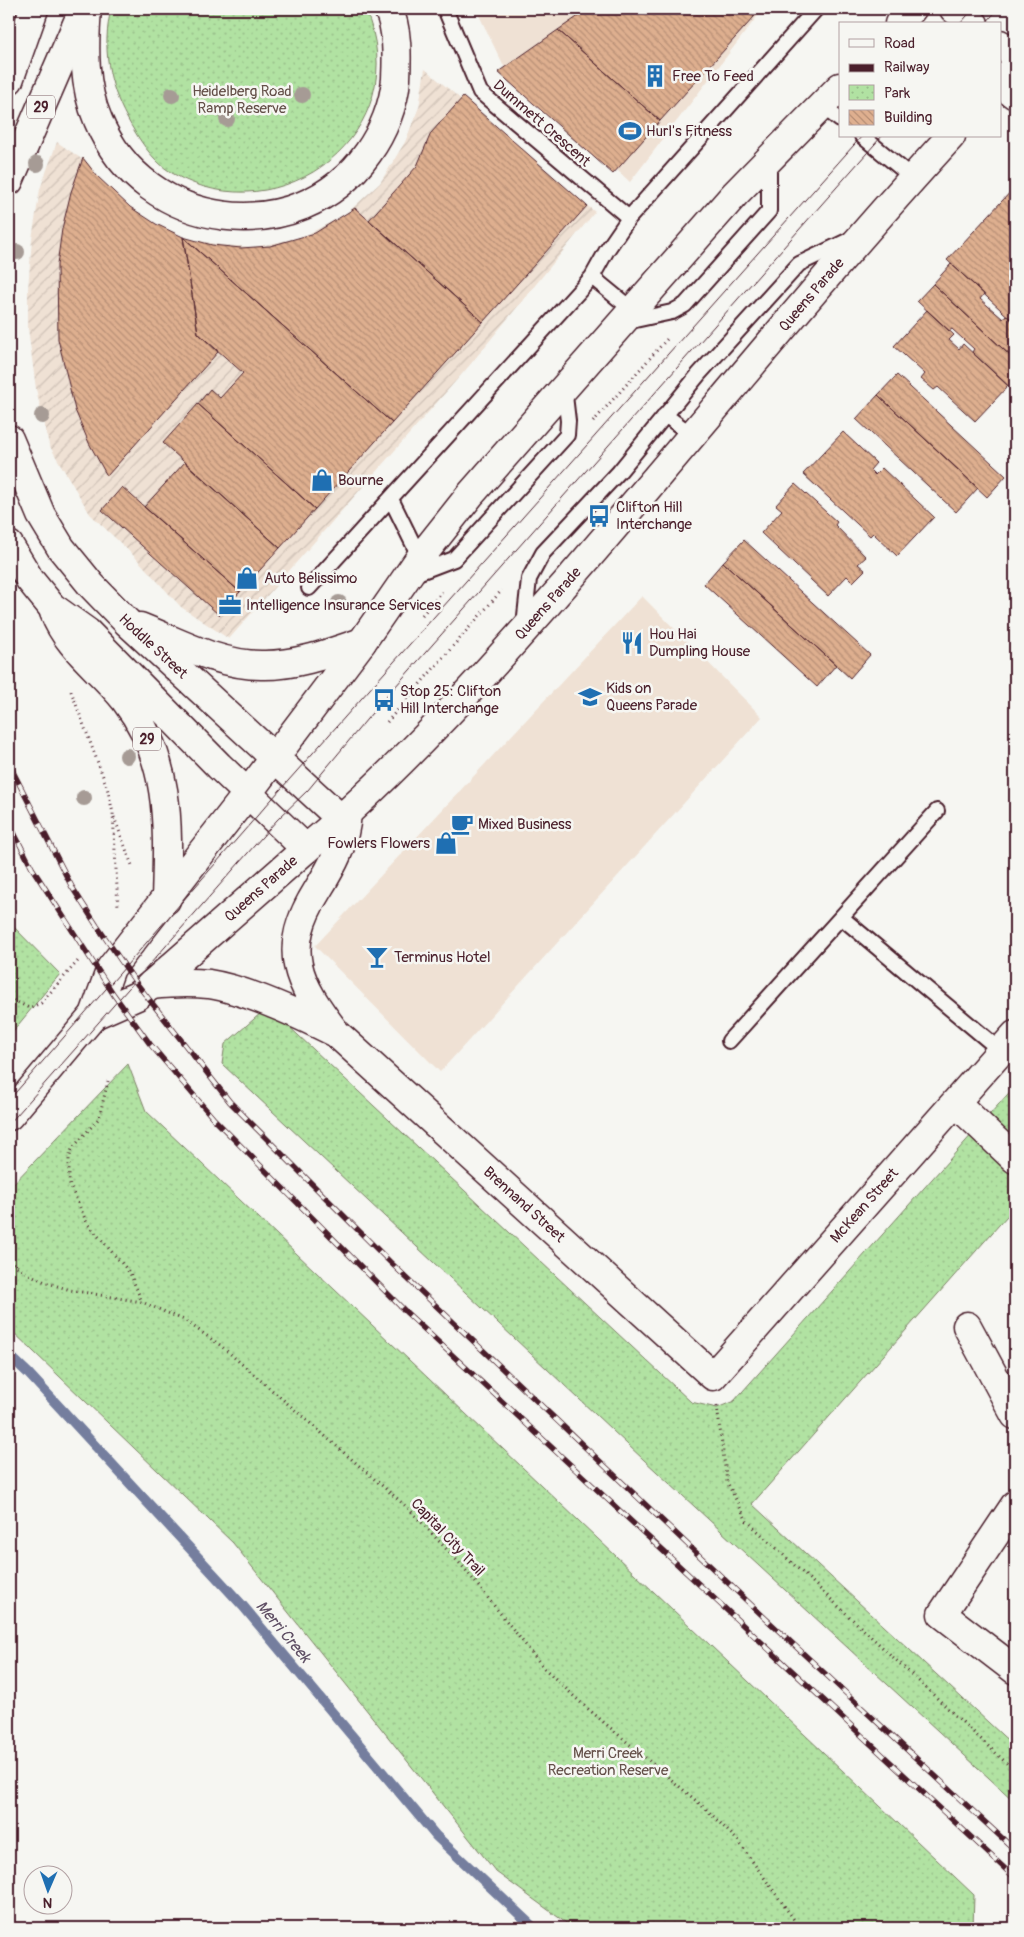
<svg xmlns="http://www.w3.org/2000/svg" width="1024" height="1937" font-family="Pangolin,sans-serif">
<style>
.built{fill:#efe1d4}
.industrial{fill:url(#industrial-furrows)}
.park{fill:url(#park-dots);stroke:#7e8066}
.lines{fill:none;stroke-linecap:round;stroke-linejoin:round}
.stream{stroke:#747e9e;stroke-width:10}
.building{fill:url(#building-back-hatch);stroke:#4a1f2b}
.service-casing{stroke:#4a1f2b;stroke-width:18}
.minor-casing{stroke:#4a1f2b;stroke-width:31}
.tertiary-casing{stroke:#4a1f2b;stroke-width:31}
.secondary-casing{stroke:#4a1f2b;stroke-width:31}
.primary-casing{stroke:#4a1f2b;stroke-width:31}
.path{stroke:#4a1f2b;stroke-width:3;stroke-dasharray:1 4;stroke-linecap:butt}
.service{stroke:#f6f6f2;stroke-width:14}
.minor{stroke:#f6f6f2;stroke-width:28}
.tertiary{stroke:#f6f6f2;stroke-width:28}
.secondary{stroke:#f6f6f2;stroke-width:28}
.primary{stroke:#f6f6f2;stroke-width:28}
.tram{stroke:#4a1f2b;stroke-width:1}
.rail-casing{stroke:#4a1f2b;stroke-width:5.5}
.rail{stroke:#f6f6f2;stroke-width:4;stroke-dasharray:11;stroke-linecap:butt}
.tree{fill:#a69b95}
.labels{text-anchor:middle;stroke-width:5;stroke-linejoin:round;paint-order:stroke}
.shield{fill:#f6f6f2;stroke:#7e6067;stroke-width:1}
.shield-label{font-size:14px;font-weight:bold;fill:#4a1f2b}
.poi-label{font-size:15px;fill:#4a1f2b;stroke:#f6f6f2;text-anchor:start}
.park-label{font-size:15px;fill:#645049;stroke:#f6f6f2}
.street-label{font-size:15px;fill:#4a1f2b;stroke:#f6f6f2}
.water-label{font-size:16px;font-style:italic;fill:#5f4f64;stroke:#f6f6f2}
</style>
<defs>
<pattern id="industrial-furrows" width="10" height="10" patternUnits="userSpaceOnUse" patternTransform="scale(1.25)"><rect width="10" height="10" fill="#efe1d4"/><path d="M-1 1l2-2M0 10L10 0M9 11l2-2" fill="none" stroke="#cec1b6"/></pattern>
<pattern id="park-dots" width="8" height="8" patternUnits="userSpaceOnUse" patternTransform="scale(1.25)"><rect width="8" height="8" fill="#b1e2a2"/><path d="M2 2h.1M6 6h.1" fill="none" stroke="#9ac18c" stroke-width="1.8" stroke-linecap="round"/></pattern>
<pattern id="building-back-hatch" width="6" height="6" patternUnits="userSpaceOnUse" patternTransform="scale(1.25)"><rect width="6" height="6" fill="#deaf8f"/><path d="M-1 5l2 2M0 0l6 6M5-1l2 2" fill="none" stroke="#b68e75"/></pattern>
</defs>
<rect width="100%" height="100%" fill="#f6f6f2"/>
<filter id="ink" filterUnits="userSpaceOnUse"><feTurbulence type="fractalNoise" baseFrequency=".02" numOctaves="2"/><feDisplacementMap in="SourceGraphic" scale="10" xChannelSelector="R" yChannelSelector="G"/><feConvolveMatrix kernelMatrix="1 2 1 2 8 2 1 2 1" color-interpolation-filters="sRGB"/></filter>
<g filter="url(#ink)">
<path class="built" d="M476,9H763L630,182L503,65Z
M642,596L762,717L440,1072L315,946Z"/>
<path class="industrial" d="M425,69L595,212L469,366L229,639L181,607L135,557L90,514L49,445L36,389L28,328V289L32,239L40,189L57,142L89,164L108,190L128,208L171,235L220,245L255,247L302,237L345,215L380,183L405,142L419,107Z"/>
<path class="park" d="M111,9H365C419,130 281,237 172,173C152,161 138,138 127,118C108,83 102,47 111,9Z
M9,922L60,974L9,1036Z
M268,1007L691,1402L717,1408L734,1401L1015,1086V1207L752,1504L1015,1747V1802L644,1460L222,1064L225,1044Z
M128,1064L146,1111L974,1895L973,1928H573L496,1872L233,1543L9,1328V1188Z"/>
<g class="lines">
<path class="stream" d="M9,1355L28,1373L243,1606L436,1836L534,1928"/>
</g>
<path class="building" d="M589,9H746L754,17L660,121L558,30Z
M746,9H761L754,17Z
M558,30L660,121L613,174L498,72Z
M463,97L587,206L483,322L369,220L417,166L431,133Z
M83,158L97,176L130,207L156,224L183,237L198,333L218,352L107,476L89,443L75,410L58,339L57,265L62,229L71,192Z
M1015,187V272L1009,279L1015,285V323L947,260Z
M355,208L483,322L392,423L183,237L212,245L241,248L270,246L315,233Z
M183,237L392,423L315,509L198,404L210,389L220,398L243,373L198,333Z
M951,264L984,294L980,299L1003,319L1006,315L1015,323V360L933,284Z
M933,284L1015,360V392L972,352L974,349L952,329L949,331L917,301Z
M927,310L954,335L949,340L959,349L963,344L1008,386L975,421L938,387L934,390L921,379L925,374L894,346Z
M897,375L1006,476L987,497L878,395Z
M878,395L978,488L956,512L856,419Z
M198,404L315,509L280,548L163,443Z
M843,432L876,463L870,470L875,475L882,468L934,517L897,556L873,533L870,536L803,474Z
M185,462L280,548L240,592L144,507Z
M795,484L837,522L835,525L866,557L858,564L865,570L853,582L847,576L828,596L761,533L782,510L776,505Z
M122,487L240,592L219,615L102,510Z
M744,540L870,655L850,678L723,562Z
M723,562L836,665L817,687L704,584Z"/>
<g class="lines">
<defs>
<path id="service" d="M445,9L480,92L629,218
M822,106L840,120
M862,136L913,178
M592,277L631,309
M626,322L672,312L685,305L769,211V161
M665,415L692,435
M391,499L420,558
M412,575L454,559L567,435L568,421L564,387
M309,588L592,277L607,250L629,218L816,9
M524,625L529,579L543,553L619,472L699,374L799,264L849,240
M841,917L1001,1051
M729,1041L937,811"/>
<g id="minor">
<path id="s1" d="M347,813C345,844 333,865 317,891C280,950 297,982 336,1033L713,1376L1015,1035"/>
<path d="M151,985C170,983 190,982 209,984C247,990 298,1014 332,1031"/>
<path d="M956,1103L1015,1159"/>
<path d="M967,1326L1015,1415"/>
<path d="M1015,1505L942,1614L1015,1670"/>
</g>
<path id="tertiary" d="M954,9L974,24
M1000,44L1015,55
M1000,84L1015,95"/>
<g id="secondary">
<path id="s2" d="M94,1015L137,996L151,985L306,849"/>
<path d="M9,1116L94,1015L111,968L248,793"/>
</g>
<g id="primary">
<path d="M87,9C84,46 83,86 98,120C144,232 298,252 368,153C383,132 394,105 396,79C397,58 398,28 388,9"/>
<path d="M899,24L912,9"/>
<path d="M9,80L34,9"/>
<path d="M1000,85L1015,67"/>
<path d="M9,181L80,17"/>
<path id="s3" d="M9,439L41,515L61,548L92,586L127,622L341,819"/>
<path id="s4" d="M9,545L30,580L52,607L87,632L219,766L306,849C401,769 484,676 566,583C695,435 818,281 951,136"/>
<path d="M54,612C68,649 101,669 125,700C172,761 168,827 166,900"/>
<path d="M140,627C178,642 219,665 261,665C295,666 330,653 362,642"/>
<path d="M248,793L362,642L420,558L470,495L735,194L840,87"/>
</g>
</defs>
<use href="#service" class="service-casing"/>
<use href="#minor" class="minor-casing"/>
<use href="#tertiary" class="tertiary-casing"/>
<use href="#secondary" class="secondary-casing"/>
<use href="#primary" class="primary-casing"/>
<path class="path" d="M593,422L667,339
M422,615L442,592
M71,691L107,787L113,813L118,907
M387,722L502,590
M114,817L133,868
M9,998L29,1008L41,1003L78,961
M108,1081L99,1118L72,1149L69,1159V1183L87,1223L130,1273L142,1302
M9,1260L23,1271L45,1282L70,1290L142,1302L184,1320L220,1345L409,1509L464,1568L544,1668L580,1702L707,1810L738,1841L800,1928
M717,1406L727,1482L747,1521L1015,1771"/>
<use href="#service" class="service"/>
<use href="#minor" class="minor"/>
<use href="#tertiary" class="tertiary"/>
<use href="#secondary" class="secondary"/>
<use href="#primary" class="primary"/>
<path class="tram" d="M960,24L973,9
M985,24L998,9
M9,1100L264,808L862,136
M9,1124L277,820L308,790L372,713L882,136"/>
<defs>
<path id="rail" d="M9,764L72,887L97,926L137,984L230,1102L390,1262L765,1618L1015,1850
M9,823L32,868L114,995L150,1044L214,1119L407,1313L1015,1878"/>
</defs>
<use href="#rail" class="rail-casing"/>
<use href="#rail" class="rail"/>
</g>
<g class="tree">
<circle cx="172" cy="95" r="8"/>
<circle cx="302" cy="95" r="8"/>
<circle cx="227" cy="119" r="8"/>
<circle cx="37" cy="164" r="8"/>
<circle cx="17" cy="252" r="8"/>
<circle cx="42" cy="416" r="8"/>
<circle cx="339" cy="603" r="8"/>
<circle cx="127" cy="756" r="8"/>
<circle cx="84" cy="798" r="8"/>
</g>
</g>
<defs>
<symbol id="building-bare" viewBox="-9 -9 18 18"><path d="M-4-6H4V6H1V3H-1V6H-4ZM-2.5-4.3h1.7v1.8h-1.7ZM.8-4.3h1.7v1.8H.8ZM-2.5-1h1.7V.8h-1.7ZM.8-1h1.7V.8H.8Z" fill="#1f6fb2" stroke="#f6f6f2" stroke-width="2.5" paint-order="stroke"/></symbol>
<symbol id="stadium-bare" viewBox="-9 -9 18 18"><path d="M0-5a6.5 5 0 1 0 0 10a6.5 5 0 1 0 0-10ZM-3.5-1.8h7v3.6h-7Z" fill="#1f6fb2" stroke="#f6f6f2" stroke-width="2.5" paint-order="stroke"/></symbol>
<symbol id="shop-bare" viewBox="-9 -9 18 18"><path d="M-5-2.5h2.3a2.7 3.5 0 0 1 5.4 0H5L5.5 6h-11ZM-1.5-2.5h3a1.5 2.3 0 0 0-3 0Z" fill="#1f6fb2" stroke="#f6f6f2" stroke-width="2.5" paint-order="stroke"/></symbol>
<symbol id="bus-bare" viewBox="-9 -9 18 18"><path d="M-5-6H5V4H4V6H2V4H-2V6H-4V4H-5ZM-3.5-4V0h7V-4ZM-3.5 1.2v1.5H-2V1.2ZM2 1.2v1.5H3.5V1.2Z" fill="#1f6fb2" stroke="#f6f6f2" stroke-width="2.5" paint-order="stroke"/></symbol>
<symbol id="office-bare" viewBox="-9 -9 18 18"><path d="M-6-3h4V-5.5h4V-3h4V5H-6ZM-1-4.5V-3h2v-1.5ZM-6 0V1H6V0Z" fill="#1f6fb2" stroke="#f6f6f2" stroke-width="2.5" paint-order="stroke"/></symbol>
<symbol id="restaurant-bare" viewBox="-9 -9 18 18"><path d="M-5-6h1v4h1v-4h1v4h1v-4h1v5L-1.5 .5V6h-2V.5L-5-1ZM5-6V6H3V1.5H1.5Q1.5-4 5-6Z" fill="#1f6fb2" stroke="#f6f6f2" stroke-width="2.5" paint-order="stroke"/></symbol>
<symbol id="school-bare" viewBox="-9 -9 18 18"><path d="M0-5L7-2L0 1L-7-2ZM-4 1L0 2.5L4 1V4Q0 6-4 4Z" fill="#1f6fb2" stroke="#f6f6f2" stroke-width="2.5" paint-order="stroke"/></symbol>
<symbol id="cafe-bare" viewBox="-9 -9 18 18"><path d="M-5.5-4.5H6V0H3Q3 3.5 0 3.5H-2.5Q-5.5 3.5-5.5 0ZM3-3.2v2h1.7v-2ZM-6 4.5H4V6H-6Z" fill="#1f6fb2" stroke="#f6f6f2" stroke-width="2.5" paint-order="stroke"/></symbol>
<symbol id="bar-bare" viewBox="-9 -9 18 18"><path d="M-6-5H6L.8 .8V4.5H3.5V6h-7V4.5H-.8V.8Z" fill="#1f6fb2" stroke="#f6f6f2" stroke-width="2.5" paint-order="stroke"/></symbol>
</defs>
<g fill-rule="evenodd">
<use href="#building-bare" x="639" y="60" width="32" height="32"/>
<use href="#stadium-bare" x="614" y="115" width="32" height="32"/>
<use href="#shop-bare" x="306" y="464" width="32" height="32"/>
<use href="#bus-bare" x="583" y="500" width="32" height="32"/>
<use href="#shop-bare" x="231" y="562" width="32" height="32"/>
<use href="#office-bare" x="214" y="589" width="32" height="32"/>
<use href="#restaurant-bare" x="616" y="627" width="32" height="32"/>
<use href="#school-bare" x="574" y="681" width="32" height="32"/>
<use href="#bus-bare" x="368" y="684" width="32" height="32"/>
<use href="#cafe-bare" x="446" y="808" width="32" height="32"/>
<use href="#shop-bare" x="430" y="827" width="32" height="32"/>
<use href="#bar-bare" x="361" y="941" width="32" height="32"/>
</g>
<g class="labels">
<g class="shield">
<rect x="27" y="95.5" width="28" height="23" rx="4"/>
<rect x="133" y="727.5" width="28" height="23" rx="4"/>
</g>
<g class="shield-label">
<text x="41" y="112">29</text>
<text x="147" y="744">29</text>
</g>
<g class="poi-label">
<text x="672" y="81">Free To Feed</text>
<text x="646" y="136">Hurl's Fitness</text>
<text x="338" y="485">Bourne</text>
<text x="616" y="512">Clifton Hill<tspan x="616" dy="17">Interchange</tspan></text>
<text x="264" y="583">Auto Belissimo</text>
<text x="246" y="610">Intelligence Insurance Services</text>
<text x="649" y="639">Hou Hai<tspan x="649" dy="17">Dumpling House</tspan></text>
<text x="606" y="693">Kids on<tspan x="606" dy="17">Queens Parade</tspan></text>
<text x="400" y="696">Stop 25: Clifton<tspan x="400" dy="17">Hill Interchange</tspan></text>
<text x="478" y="829">Mixed Business</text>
<text x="430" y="848" text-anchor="end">Fowlers Flowers</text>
<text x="394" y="962">Terminus Hotel</text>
</g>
<g class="park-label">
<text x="242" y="96">Heidelberg Road<tspan x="242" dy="17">Ramp Reserve</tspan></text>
<text x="608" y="1758">Merri Creek<tspan x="608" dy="17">Recreation Reserve</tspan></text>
</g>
<g class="street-label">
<text transform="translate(542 123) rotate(41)" y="5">Dummett Crescent</text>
<text dy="5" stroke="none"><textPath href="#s4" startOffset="1178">Queens Parade</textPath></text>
<text dy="5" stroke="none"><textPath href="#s4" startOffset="772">Queens Parade</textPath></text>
<text dy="5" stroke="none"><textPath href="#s3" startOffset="256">Hoddle Street</textPath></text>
<text dy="5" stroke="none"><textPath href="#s2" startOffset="211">Queens Parade</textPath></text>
<text dy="5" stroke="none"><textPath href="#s1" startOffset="496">Brennand Street</textPath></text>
<text dy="5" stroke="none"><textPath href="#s1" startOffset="979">McKean Street</textPath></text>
<text transform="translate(448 1537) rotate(47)" y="5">Capital City Trail</text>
</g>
<g class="water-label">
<text transform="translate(284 1631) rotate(50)" y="6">Merri Creek</text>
</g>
</g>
<rect width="1024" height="1937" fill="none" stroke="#f6f6f2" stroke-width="30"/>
<rect x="15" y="15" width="994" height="1907" fill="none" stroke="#4a1f2b" stroke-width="2" filter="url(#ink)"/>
<rect x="839" y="22" width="162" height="115" fill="#f6f6f2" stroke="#b1a0a2"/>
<rect x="849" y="39" width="25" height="8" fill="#f6f6f2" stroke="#b1a0a2"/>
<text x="884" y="48" font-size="15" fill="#4a1f2b">Road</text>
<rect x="849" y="64" width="25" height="8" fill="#4a1f2b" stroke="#b1a0a2"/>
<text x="884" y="72" font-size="15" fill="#4a1f2b">Railway</text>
<rect x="849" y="85" width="25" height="15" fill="url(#park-dots)" stroke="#b1a0a2"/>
<text x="884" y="98" font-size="15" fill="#4a1f2b">Park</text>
<rect x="849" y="110" width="25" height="15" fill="url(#building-back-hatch)" stroke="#b1a0a2"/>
<text x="884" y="122" font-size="15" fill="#4a1f2b">Building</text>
<g transform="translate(48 1890) rotate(182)"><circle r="24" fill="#f6f6f2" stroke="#b1a0a2"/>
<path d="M0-4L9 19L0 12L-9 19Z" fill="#1f6fb2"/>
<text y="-8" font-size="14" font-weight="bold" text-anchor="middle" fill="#4a1f2b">N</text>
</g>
</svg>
